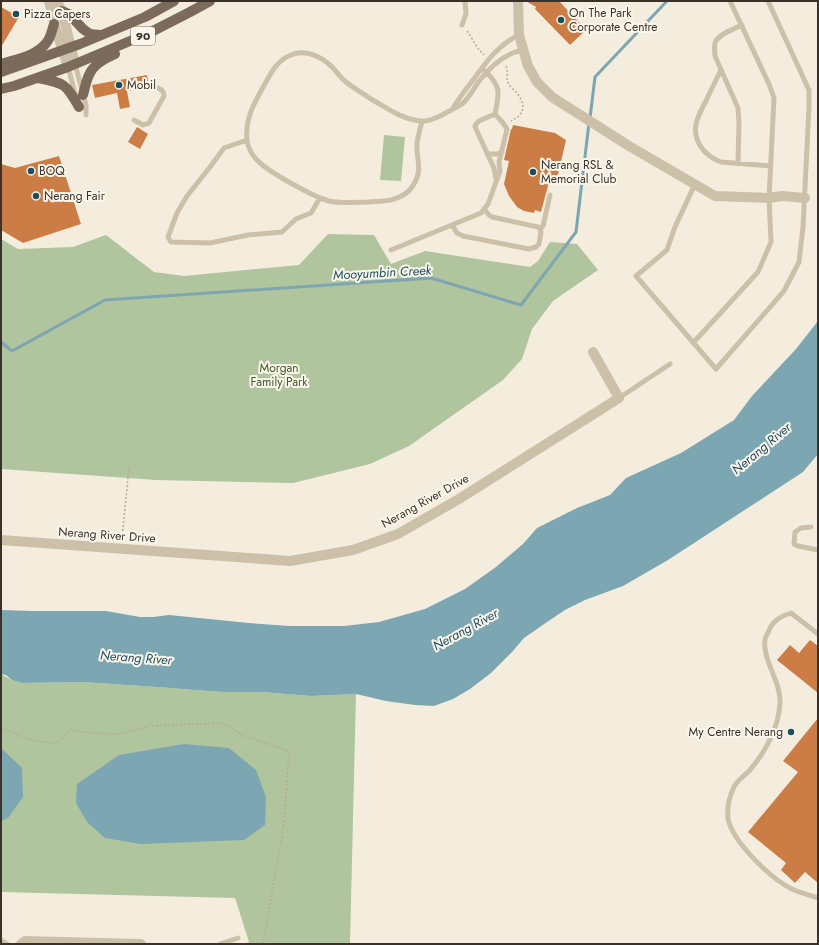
<svg xmlns="http://www.w3.org/2000/svg" width="819" height="945" font-family="Jost,sans-serif">
<style>
.green{fill:#b0c49d}
.water{fill:#7ca6b2}
.lines{fill:none;stroke-linecap:round;stroke-linejoin:round}
.stream{stroke:#7ca6b2;stroke-width:3}
.building{fill:#cb7d45}
.path{stroke:#b9aa93;stroke-width:1.5;stroke-dasharray:2 2;stroke-linecap:butt}
.lane{stroke:#cdc0a9;stroke-width:5}
.street{stroke:#cdc0a9;stroke-width:10}
.primary{stroke:#7c6b5a;stroke-width:10}
.poi-dot{fill:#1c4e5e;stroke:#fbf6eb;stroke-width:1.5}
.labels{text-anchor:middle;stroke-width:4;stroke-linejoin:round;paint-order:stroke}
.shield{fill:#fbf6eb;stroke:#746c63;stroke-width:1}
.shield-label{font-size:11px;font-weight:bold;fill:#3a3129}
.poi-label{font-size:12px;fill:#3a3129;stroke:#fbf6eb;text-anchor:start}
.park-label{font-size:12px;fill:#41592c;stroke:#fbf6eb}
.street-label{font-size:12px;fill:#3a3129;stroke:#fbf6eb}
.water-label{font-size:13px;font-style:italic;fill:#1c4e5e;stroke:#fbf6eb}
</style>
<rect width="100%" height="100%" fill="#f4edde"/>
<path class="green" d="M384,135L405,137L401,181L380,180Z
M328,234L374,235L391,264L425,251L530,267L538,261L550,242L577,244L598,270L553,301L532,329L522,359L503,380L409,446L370,464L293,483L156,480L1,469V239L18,249L73,247L106,235L154,272L184,276L299,265Z
M1,674L12,680L22,683L83,682L171,688L194,690L223,692H262L311,696L356,694L350,944H245L249,942L235,898L1,892Z"/>
<path class="water" d="M818,321V454L803,472L668,560L623,586L585,600L565,610L547,622L524,638L512,652L491,673L470,689L453,699L434,706L415,705L386,701L356,694L311,696L262,692H223L194,690L171,688L83,682L22,683L12,680L6,675L1,674V610L33,611H106L140,617H153L169,615L249,623L289,626H344L379,622L425,609L465,589L496,567L523,544L537,528L577,508L610,495L626,478L681,453L734,420L752,396L796,349Z
M184,744L229,748L256,770L266,797L265,825L244,840L141,844L105,838L87,822L76,803L77,784L119,755Z
M1,748L22,768L23,797L8,818L1,821Z"/>
<g class="lines">
<path class="stream" d="M590,118L595,77L667,1
M1,342L12,351L105,300L431,278L521,305L576,232L589,123"/>
</g>
<path class="building" d="M526,1H559L586,30L570,45L535,9L536,7Z
M1,7L19,17L1,47Z
M147,75L149,87L127,91L130,107L120,109L117,93L95,98L92,85Z
M513,125L555,133L566,140L556,183L549,182L541,212L535,210L534,213L524,211L517,207L509,196L504,184L509,161L504,160L511,129H512Z
M137,127L148,134L140,149L128,142Z
M59,156L81,224L23,243L1,230V164L15,168Z
M810,640L818,646V693L777,660L790,645L799,653Z
M818,718V883L805,872L795,883L781,870L786,863L748,832L798,772L783,761Z"/>
<g class="lines">
<path class="path" d="M467,31C473,39 477,49 484,55
M506,66C509,72 505,79 509,84C510,87 513,89 515,91C526,103 526,114 511,121
M122,539L129,467
M1,728L30,740L52,743L58,742L70,730L93,733L120,734L149,726L219,723L228,726L244,736L289,751L284,824L263,944"/>
<path class="lane" d="M462,25L466,14L465,1
M75,64L86,105V115
M68,67L76,97
M721,70C716,80 711,90 706,101C702,108 698,116 696,124C693,142 705,156 721,162L771,166
M485,71C502,87 499,93 495,114
M453,108C459,98 466,89 473,80C486,62 499,44 519,35
M495,114L479,121L476,124L475,127L494,168L496,179
M134,120L143,125L149,123L164,96C164,90 160,89 156,87
M422,121C420,129 418,136 417,143C416,160 424,170 412,187C408,193 401,197 394,199C386,202 376,201 368,202C355,202 342,204 329,201C314,197 268,172 257,160C252,155 248,147 247,140C245,121 252,107 261,91C269,77 275,61 291,55C305,49 321,56 332,67C336,71 340,77 345,81C353,88 362,93 371,99C387,108 403,120 421,121C428,122 436,118 442,115C449,111 456,108 462,104C469,98 474,88 479,81C490,67 506,53 523,50
M247,140L224,148L210,167L187,196L177,213L168,237L171,242L210,243L248,235L282,232L296,219L311,213L320,198
M487,154H497L502,152
M738,164L739,123L738,108L715,56C715,52 714,47 715,43C718,34 734,29 742,25
M695,184L675,227L667,250L636,276L716,369L784,291L799,262L803,227L809,107V90L768,1
M452,225L457,233L463,236L529,249L536,247L539,244L541,232L540,229L538,227L492,217L489,215L484,209
M540,229L543,226L550,195
M391,250L481,213L484,209L488,204L500,171L499,162L507,129L503,123L495,114
M693,343L758,272L771,242L769,198L774,98L769,84L730,1
M619,398L670,364
M811,527L801,528L795,532L794,544L798,546L818,550
M818,634L791,613C782,616 775,619 770,628C769,632 766,635 765,639C762,660 781,681 780,703C779,727 765,753 749,771C744,776 735,782 733,789C729,798 727,809 728,819C733,842 771,879 792,889C800,893 810,895 818,898
M1,940L7,944
M220,944L238,938"/>
<path class="street" d="M49,1L56,30L68,67
M55,1L58,4L62,11L75,64
M518,1L519,35L528,66L537,82L552,97L629,146L715,196L769,198L782,196L805,198
M1,540L290,561L353,550L398,534L459,499L619,398L593,352
M21,944L25,941L141,944"/>
<path class="primary" d="M62,11L69,14L83,29L90,34L100,35
M1,64C17,59 37,56 47,42C51,37 52,30 54,24
M1,72L80,44L145,17L174,1
M38,78C65,83 66,84 79,107
M1,89L14,86L68,67L149,33L190,12L210,1
M83,95C85,88 86,80 90,73C94,64 106,58 115,54"/>
</g>
<g class="poi-dot">
<circle cx="16" cy="14" r="4"/>
<circle cx="561" cy="20" r="4"/>
<circle cx="119" cy="85" r="4"/>
<circle cx="31" cy="171" r="4"/>
<circle cx="533" cy="172" r="4"/>
<circle cx="36" cy="196" r="4"/>
<circle cx="791" cy="732" r="4"/>
</g>
<g class="labels">
<rect class="shield" x="131" y="27" width="24" height="18" rx="3"/>
<g class="shield-label">
<text x="143" y="40">90</text>
</g>
<g class="poi-label">
<text x="569" y="17">On The Park<tspan x="569" dy="14">Corporate Centre</tspan></text>
<text x="24" y="18">Pizza Capers</text>
<text x="127" y="89">Mobil</text>
<text x="541" y="169">Nerang RSL &amp;<tspan x="541" dy="14">Memorial Club</tspan></text>
<text x="39" y="175">BOQ</text>
<text x="44" y="200">Nerang Fair</text>
<text x="783" y="736" text-anchor="end">My Centre Nerang</text>
</g>
<g class="park-label">
<text x="279" y="372">Morgan<tspan x="279" dy="14">Family Park</tspan></text>
</g>
<g class="street-label">
<text transform="translate(425 501) rotate(-29)" y="4">Nerang River Drive</text>
<text transform="translate(107 535) rotate(4)" y="4">Nerang River Drive</text>
</g>
<g class="water-label">
<text transform="translate(382 272) rotate(-3)" y="5">Mooyumbin Creek</text>
<text transform="translate(761 448) rotate(-40)" y="5">Nerang River</text>
<text transform="translate(465 629) rotate(-29)" y="5">Nerang River</text>
<text transform="translate(136 657) rotate(4)" y="5">Nerang River</text>
</g>
</g>
<rect width="819" height="945" fill="none" stroke="#3a3129" stroke-width="4"/>
</svg>
